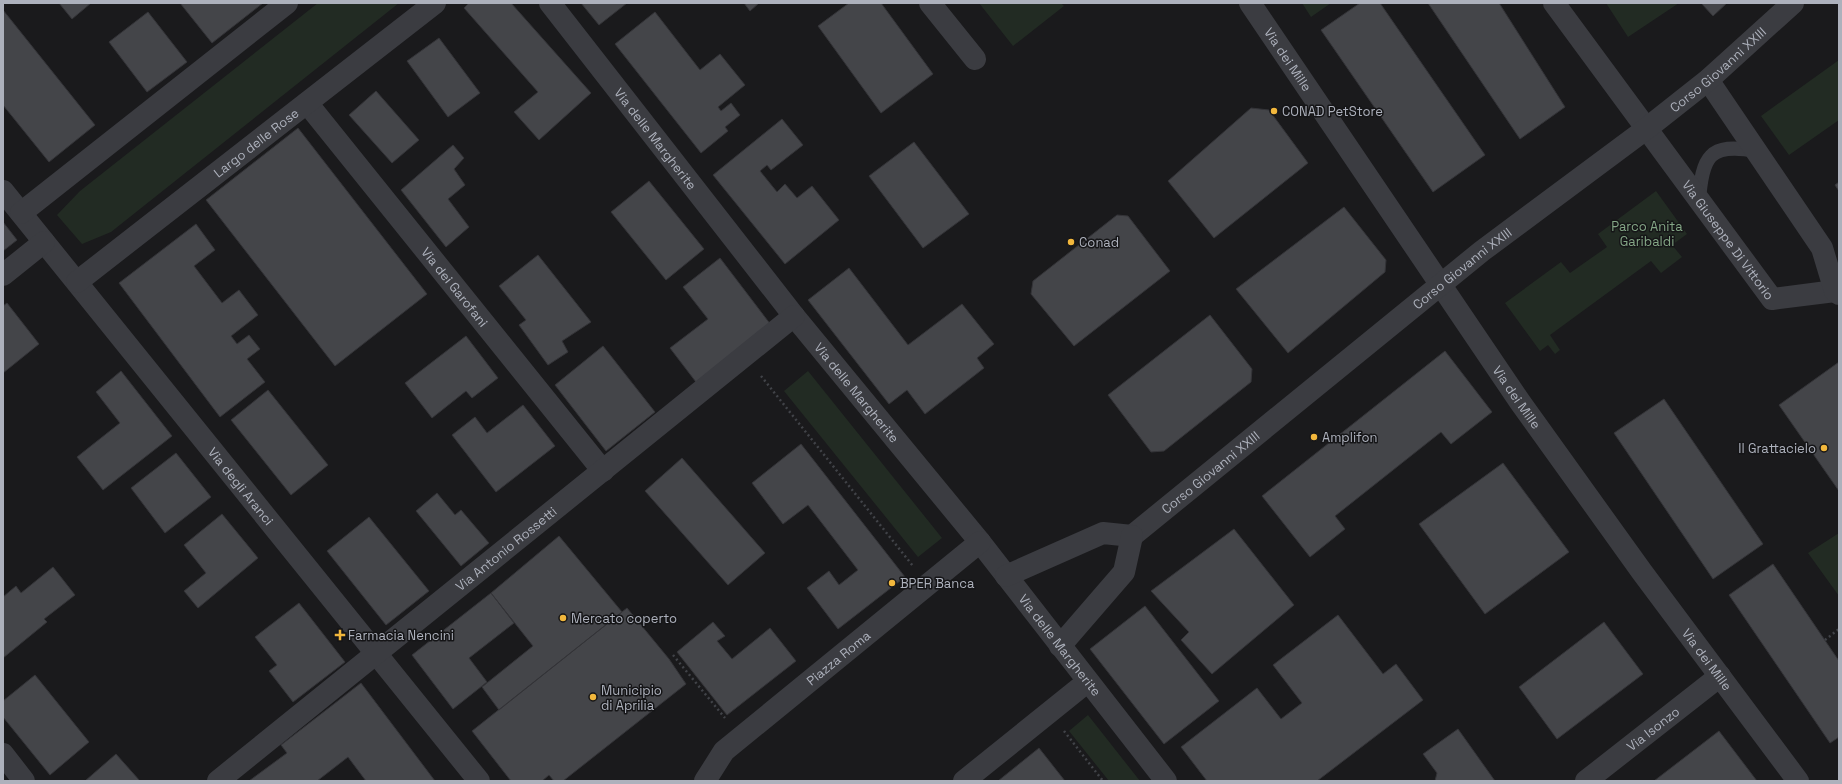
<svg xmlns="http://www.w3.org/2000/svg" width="1842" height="784" font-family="'Space Grotesk',sans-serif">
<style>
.green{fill:#222b23}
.building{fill:#444549;stroke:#343438}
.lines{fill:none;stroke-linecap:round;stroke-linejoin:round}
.path{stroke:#414348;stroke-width:2.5;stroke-dasharray:2 3;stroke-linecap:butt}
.lane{stroke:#3b3c41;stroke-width:14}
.street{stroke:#3b3c41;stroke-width:22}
.poi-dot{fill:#f2b73c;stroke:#151517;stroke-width:1.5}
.labels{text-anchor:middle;stroke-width:3;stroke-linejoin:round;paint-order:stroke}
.street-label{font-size:13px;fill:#adb1bc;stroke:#151517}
.poi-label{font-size:13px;fill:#adb1bc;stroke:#151517;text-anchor:start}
.park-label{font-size:13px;fill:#84a686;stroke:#151517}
</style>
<rect width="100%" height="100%" fill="#1a1a1c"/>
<path class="green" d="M318,3H399L111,232L82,244L57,215L80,191Z
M979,3H1061L1064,6L1013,46Z
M1302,3H1331L1311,17Z
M1606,3H1679L1628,37Z
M1839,60V120L1789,155L1761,116Z
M1656,191L1687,234L1672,245L1682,257L1661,273L1651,261L1550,335L1560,350L1555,354L1548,345L1540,351L1505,303L1561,262L1570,273L1607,247L1598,234Z
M808,371L942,538L918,557L784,391Z
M1839,533V596L1808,553Z
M1088,715L1140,781H1109L1069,731Z"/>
<path class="building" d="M59,3H91L72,19Z
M180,3H263L212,43Z
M469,3H511L591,93L539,140L514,112L538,92L464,8Z
M581,3H627L599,25Z
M744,3H759L750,11Z
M849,3H881L933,74L881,113L818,26Z
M1360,3H1380L1485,155L1433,192L1321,30Z
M1428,3H1499L1565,107L1520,139Z
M1701,3H1727L1713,16Z
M3,10L95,125L49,162L3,105Z
M148,12L187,62L147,92L109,42Z
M655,12L700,70L720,54L745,85L718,107L721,111L731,103L740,115L725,127L728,131L701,153L615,44Z
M439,38L480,93L448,117L407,61Z
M376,91L419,140L392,163L349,115Z
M1251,108L1269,110L1308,163L1214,238L1168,181Z
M782,119L803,145L771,170L767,165L760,171L777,192L785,184L797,198L812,186L839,220L785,264L713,175Z
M298,128L427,294L335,366L206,200Z
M914,142L969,214L923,248L869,176Z
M453,145L464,158L454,169L465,185L448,199L469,227L446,247L401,190Z
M649,181L704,249L666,280L611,212Z
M1839,182V191L1835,185Z
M1344,207L1386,260L1385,272L1288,353L1236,289Z
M1117,215L1128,216L1170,271L1074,346L1031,294L1033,281Z
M3,222L17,240L3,251Z
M196,224L215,250L194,266L222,303L239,290L258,315L231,336L237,344L249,335L260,349L247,359L265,382L220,417L119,283Z
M538,255L591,322L562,341L568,352L548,365L519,325L526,320L499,286Z
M720,258L771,325L696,382L670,348L708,319L683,287Z
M849,268L908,345L962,304L994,344L977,358L984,368L925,414L907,390L889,404L808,300Z
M7,303L39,344L3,373V306Z
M1210,315L1252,369L1251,382L1164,451L1151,452L1108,395Z
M466,336L498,378L472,398L466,391L432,418L405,383Z
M603,346L655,412L606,451L555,385Z
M1445,351L1492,412L1451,444L1441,432L1335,516L1345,529L1310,557L1262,496Z
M1839,362V491L1779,405Z
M121,371L172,436L103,490L77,457L120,423L96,392Z
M268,390L328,465L291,495L231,420Z
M1664,399L1763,544L1713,579L1614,433Z
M523,405L555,446L496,492L452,435L475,417L487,433Z
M801,444L905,577L838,629L807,588L829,571L839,585L858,570L808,505L783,524L752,483Z
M176,453L211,497L165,533L131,488Z
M682,458L765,553L728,585L645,491Z
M1503,463L1569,552L1485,614L1419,524Z
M437,493L455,515L461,510L489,543L461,566L416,511Z
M222,514L258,558L198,608L184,591L206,573L184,545Z
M369,517L429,591L386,625L327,551Z
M1234,529L1294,605L1212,674L1181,640L1189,632L1151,591Z
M559,536L622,612L499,710L482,687L533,646L491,593Z
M1773,564L1839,661V737L1830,743L1729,595Z
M53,567L75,595L44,619L47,622L3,658V597L16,586L21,593Z
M491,593L514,623L469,658L487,682L453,709L412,655Z
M299,603L345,662L293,702L269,671L277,665L255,637Z
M1145,606L1219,701L1164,744L1090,649Z
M627,608L669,659L686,684L563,781H554L549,775L542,781H511L472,731Z
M1338,615L1383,674L1396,664L1423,700L1317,781H1207L1181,747L1257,688L1281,719L1302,703L1273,665Z
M713,622L725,636L717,641L732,659L770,628L796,661L727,715L677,652Z
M1604,622L1643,674L1557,739L1519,687Z
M35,675L89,742L50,775L3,717V701Z
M361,683L435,781H366L348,757L317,781H249L287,753L281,745Z
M1458,729L1495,781H1435L1437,773L1423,754Z
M1719,731L1757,781H1654Z
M1039,748L1065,781H998Z
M116,754L140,781H85Z"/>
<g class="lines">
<path class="path" d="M1687,3V4
M761,376L913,566
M1825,640L1839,629
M673,655L725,718
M1064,731L1103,781"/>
<path class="lane" d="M1699,201C1702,157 1709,142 1756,151"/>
<g class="street">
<path id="s1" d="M550,3L794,316L980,542L1166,781"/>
<path d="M930,3L975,59"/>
<path id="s2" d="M1250,3L1520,402L1642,572L1798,781"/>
<path id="s3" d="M1554,3L1772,299L1835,291"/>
<path d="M1708,80L1822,248L1835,291L1839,294"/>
<path id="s4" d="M307,103L603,471"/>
<path id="s5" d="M3,191L479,781"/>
<path d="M21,213L287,3"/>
<path d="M3,275L44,242"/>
<path id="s6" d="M77,282L435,3"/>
<path id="s7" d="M1132,536L1482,251L1646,129L1708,80L1793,3"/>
<path d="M1006,576L1103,533L1132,536"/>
<path d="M1060,646L1124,572L1132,536"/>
<path d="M3,754L24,781"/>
<path id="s8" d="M218,781L794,316"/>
<path id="s9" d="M705,781L724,751L980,542"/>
<path d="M964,781L1087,682"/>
<path id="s10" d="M1586,781L1720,676"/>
</g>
</g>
<g class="poi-dot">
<circle cx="1274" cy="111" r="4"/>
<circle cx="1071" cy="242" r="4"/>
<circle cx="1314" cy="437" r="4"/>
<circle cx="1824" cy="448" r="4"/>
<circle cx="892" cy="583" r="4"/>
<circle cx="563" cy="618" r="4"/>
<path d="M338 629h4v4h4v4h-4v4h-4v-4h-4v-4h4z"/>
<circle cx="593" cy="697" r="4"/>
</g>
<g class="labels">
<g class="street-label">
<text dy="5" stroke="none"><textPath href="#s2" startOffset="68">Via dei Mille</textPath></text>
<text dy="5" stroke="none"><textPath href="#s7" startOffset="749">Corso Giovanni XXIII</textPath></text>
<text dy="5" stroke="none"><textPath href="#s1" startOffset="172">Via delle Margherite</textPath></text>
<text dy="5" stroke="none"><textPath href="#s6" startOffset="227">Largo delle Rose</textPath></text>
<text dy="5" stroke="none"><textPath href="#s3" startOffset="294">Via Giuseppe Di Vittorio</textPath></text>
<text dy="5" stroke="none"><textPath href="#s7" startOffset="425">Corso Giovanni XXIII</textPath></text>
<text dy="5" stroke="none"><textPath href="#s4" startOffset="236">Via dei Garofani</textPath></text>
<text dy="5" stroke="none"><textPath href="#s1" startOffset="496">Via delle Margherite</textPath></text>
<text dy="5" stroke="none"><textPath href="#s2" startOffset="476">Via dei Mille</textPath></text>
<text dy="5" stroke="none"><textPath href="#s7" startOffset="101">Corso Giovanni XXIII</textPath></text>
<text dy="5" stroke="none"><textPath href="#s5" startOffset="379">Via degli Aranci</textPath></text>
<text dy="5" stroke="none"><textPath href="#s8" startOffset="370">Via Antonio Rossetti</textPath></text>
<text dy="5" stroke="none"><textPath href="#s1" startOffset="820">Via delle Margherite</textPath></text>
<text dy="5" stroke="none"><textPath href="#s9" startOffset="183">Piazza Roma</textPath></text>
<text dy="5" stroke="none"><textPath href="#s2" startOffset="800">Via dei Mille</textPath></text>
<text dy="5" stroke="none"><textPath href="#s10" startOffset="85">Via Isonzo</textPath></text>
</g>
<g class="poi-label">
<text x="1282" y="116">CONAD PetStore</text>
<text x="1079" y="247">Conad</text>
<text x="1322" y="442">Amplifon</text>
<text x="1816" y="453" text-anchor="end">Il Grattacielo</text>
<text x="900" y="588">BPER Banca</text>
<text x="571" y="623">Mercato coperto</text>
<text x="348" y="640">Farmacia Nencini</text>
<text x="601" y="695">Municipio<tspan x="601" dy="15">di Aprilia</tspan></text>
</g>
<g class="park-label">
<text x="1647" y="231">Parco Anita<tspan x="1647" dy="15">Garibaldi</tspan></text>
</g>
</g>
<rect width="1842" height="784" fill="none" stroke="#adb1bc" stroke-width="8"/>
</svg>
